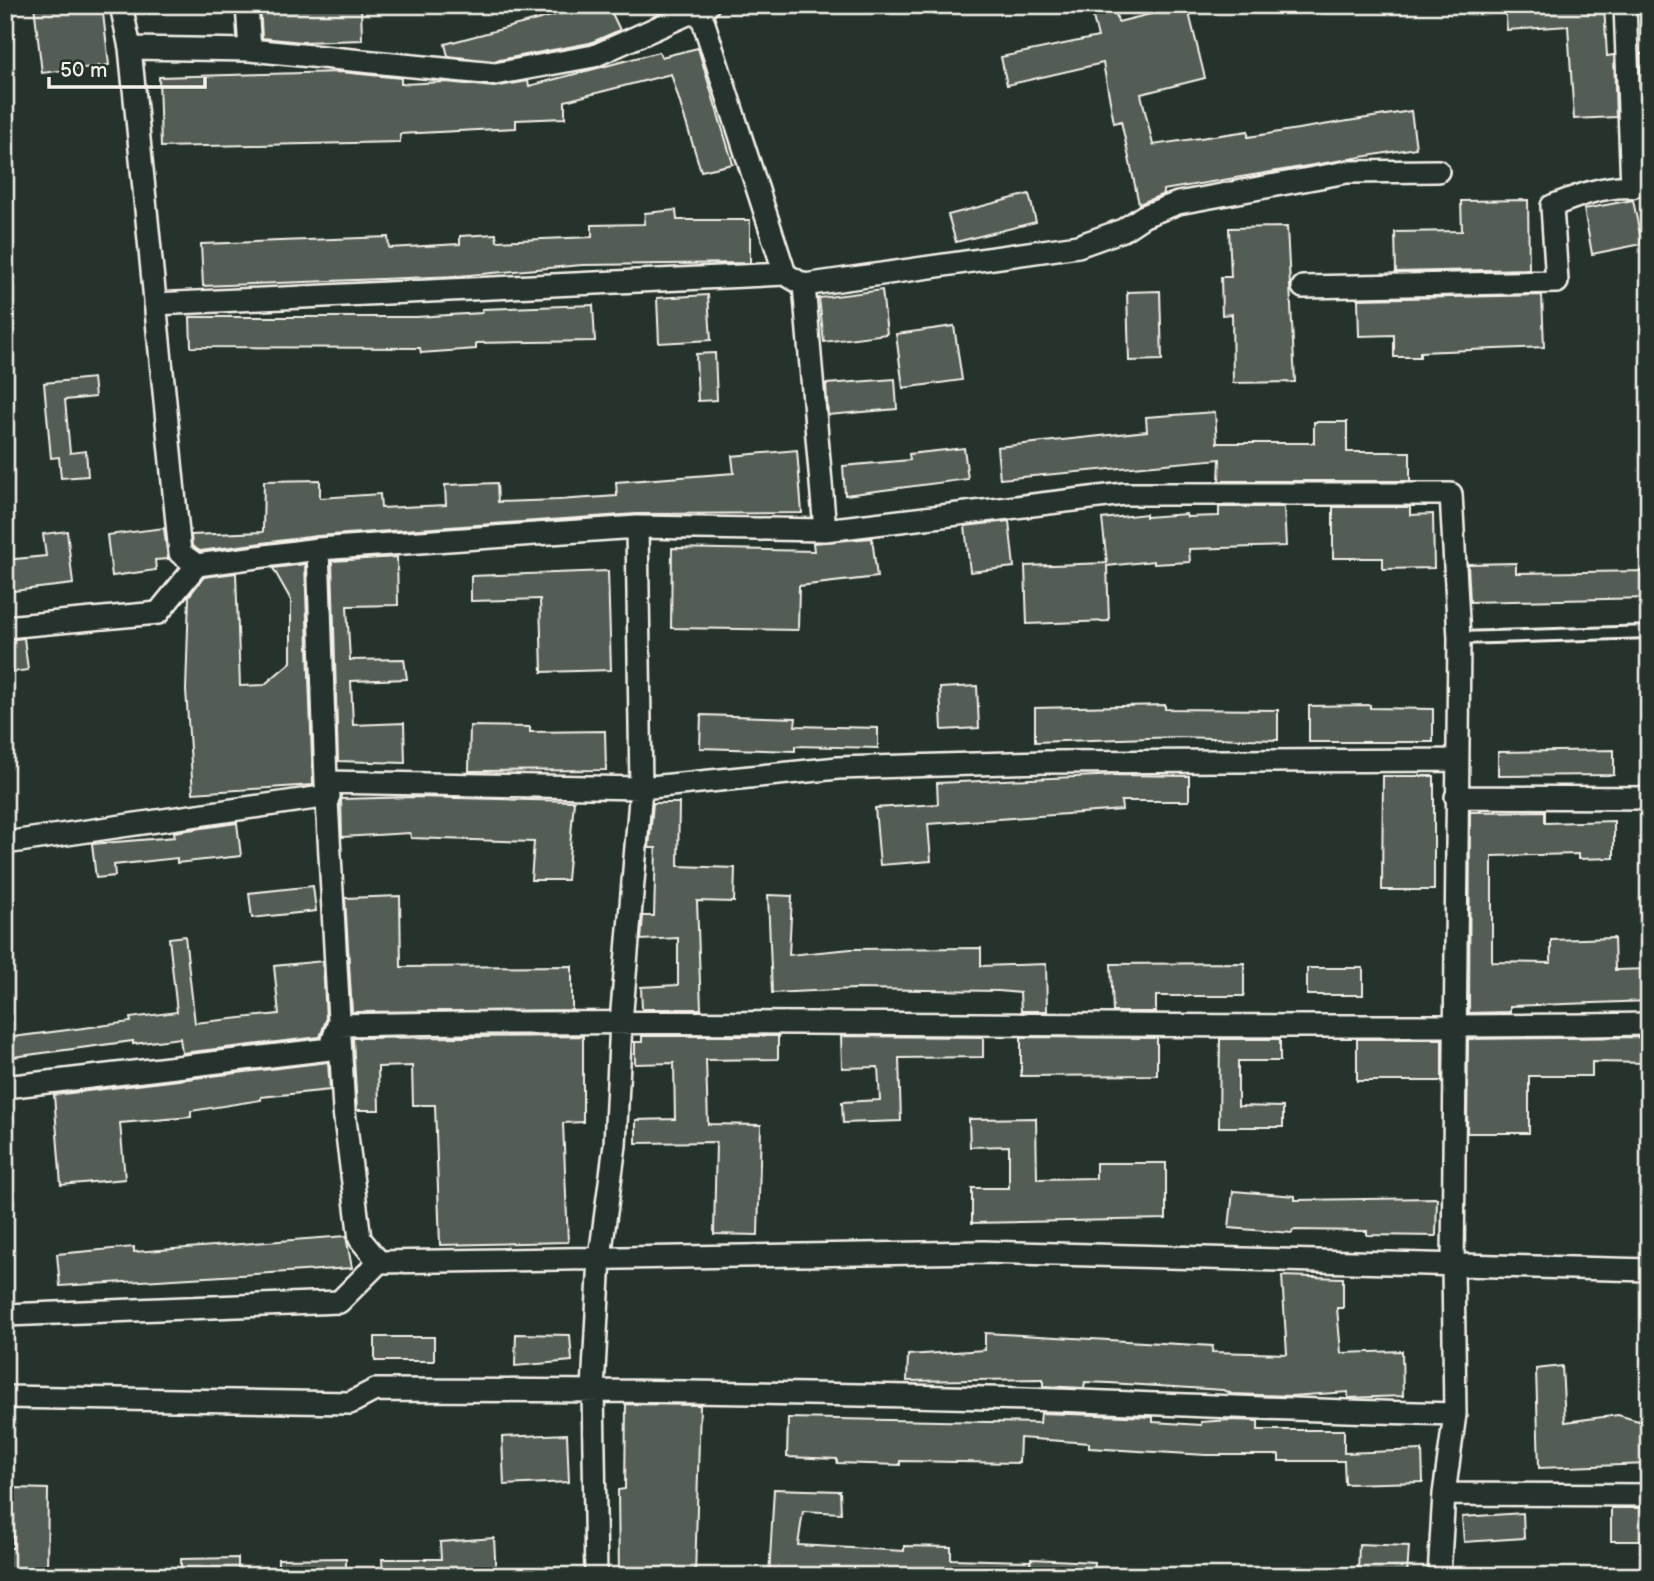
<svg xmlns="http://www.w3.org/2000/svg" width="1654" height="1581" font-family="'Balsamiq Sans',sans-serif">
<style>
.building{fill:#525c55;stroke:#f4f1e8;stroke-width:2}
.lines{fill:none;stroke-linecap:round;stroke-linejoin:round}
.service-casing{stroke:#f4f1e8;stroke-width:16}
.minor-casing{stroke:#f4f1e8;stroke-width:26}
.service{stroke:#26332d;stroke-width:10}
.minor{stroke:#26332d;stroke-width:21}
</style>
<rect width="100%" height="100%" fill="#26332d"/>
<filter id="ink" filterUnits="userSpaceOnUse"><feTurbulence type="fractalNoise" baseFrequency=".0143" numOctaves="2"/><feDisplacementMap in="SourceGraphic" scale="14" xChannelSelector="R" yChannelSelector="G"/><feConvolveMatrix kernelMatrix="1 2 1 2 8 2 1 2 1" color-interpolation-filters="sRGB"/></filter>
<g filter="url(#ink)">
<path class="building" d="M34,5H102L109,65L42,73Z
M260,5H361L362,40L302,42L262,38Z
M559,5H608L620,30L590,43L494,61L448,56L445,44L563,13Z
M1090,5H1114L1118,22L1187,5L1205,78L1141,94L1153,145L1248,131V137L1411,111L1416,148L1163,190L1164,194L1139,204L1121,121L1114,123L1103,63L1007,85L1001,57L1098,37Z
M1505,5H1604L1607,56L1614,55L1616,117L1574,119L1568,26L1507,30Z
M698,48L733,164L701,171L671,74L565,101V118L516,120V128L400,134V142L161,147L159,77L341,72L401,78V84L446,82L494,87L528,81L529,86L659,52L661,57Z
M1649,53V115L1642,116L1640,54Z
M1029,194L1036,222L956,242L948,215Z
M1528,200L1529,269L1396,272L1395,232L1462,231L1461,201Z
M1633,200L1642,244L1592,254L1584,209Z
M676,210L677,220H750V263L582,265L458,276L203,286L201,244L388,237L389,248L460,244V236L496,234L497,241L592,237V225L644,224L645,213Z
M1287,227L1295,382L1233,383L1232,314L1222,315L1221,277H1231L1229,228Z
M882,290L887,334L824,342L819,298Z
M1160,291L1162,360L1129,361L1127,292Z
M708,295L711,340L659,343L657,298Z
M1542,295L1544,347L1420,352V357H1394V335L1359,336L1358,299Z
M593,305L595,341L476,343V349L421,353L420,348L191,347L190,317H416L482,313V309Z
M954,326L962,380L903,388L896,334Z
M715,353L717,400L698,401L696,354Z
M93,378L95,397L65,400L70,453L86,451L88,476L61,478L59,457L51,458L44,383Z
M895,379L897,409L828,415L826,384Z
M1215,412L1217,443H1314V422H1347V452H1410V481H1219L1220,459L1000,479L997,447L1147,431L1146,417Z
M964,448L968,479L845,495L843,466L910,460L909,454Z
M797,450L802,513L636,514L317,536L200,551L192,546L191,535L263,532L264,481L320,480V498L380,494L381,508L446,505L445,485L497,483L498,502L558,500L617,496L616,482L734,473L732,456Z
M1219,507H1284L1286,546L1189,549L1190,562L1154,564V561L1107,566L1109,621L1027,624L1025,566L1107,563L1102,519L1146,514V517L1186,514L1187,517L1219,516Z
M1333,507H1410V515L1433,514L1434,568L1383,569V558H1333Z
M1009,521L1014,567L970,572L965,526Z
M164,528L168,559L155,560L156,570L112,576L107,535Z
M67,531L73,584L5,592V560L46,556L43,534Z
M872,538L877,577L799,586L798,630L671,628L672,548L814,551L813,543Z
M397,557L398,605L347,606L350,660L404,659L407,679L351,681L353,725L404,723L405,763L338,761L332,561Z
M1516,563V573L1649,571V598L1470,602L1468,564Z
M305,564L313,785L193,793L186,690L189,596L204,577L236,573L240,686L264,685L291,662V600L273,568Z
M608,571L611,670L542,672L540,599L471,601V576Z
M24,638L28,670L5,673V640Z
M977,686L979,728L942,730L940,688Z
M1165,705V709L1278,710V740L1178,737L1035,742V708Z
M1370,705V708L1433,709V742H1309V706Z
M701,715L796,718L795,726L878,728V748L795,746V751L700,748Z
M470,726L530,727V732L605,731L606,770L469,771Z
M1614,750V775L1498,776V752Z
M1119,775L1189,776V801H1121L1122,810L928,824L931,861L880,865L875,808L938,804L937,783Z
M1383,776H1434V890H1382Z
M416,797L574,801L567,880H531L534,842L411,838L410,833L342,837L341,799Z
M653,803H679L678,866L735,868L734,902L697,901L701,1009H642L641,987L678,985V938L641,940L643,916H654L656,848H649Z
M1545,811V823L1614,821V858L1578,859V854L1492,856V962L1551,963V940L1614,938L1615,970L1649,969V1001L1510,1006V1012L1469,1013L1470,812Z
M237,823L241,856L177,863V858L114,865L115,876L96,878L92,844L175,837L174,832Z
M313,886L316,911L252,918L249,893Z
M768,895L792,896L789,955L851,949L981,948V966L1046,964L1047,1011H1021L1020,993L999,991L855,989L772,993Z
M400,896L401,967L572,966V1010L352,1012L345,898Z
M185,936L195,1023L279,1014L274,966L323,961L326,1020L320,1037L182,1053L180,1038L133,1044V1041L5,1058V1038L131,1022L130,1018L177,1012L169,938Z
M1244,963V996H1156V1012H1113L1111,964Z
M1307,968H1363V995H1307Z
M583,1036V1122L563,1123L568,1242L440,1245L435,1105H413L412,1066L378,1067L379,1110H357L353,1038Z
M642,1036H778V1059L706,1060L708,1124L761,1125L758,1235L714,1234L716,1142L636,1143V1120L675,1119L674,1063L635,1064V1042H642Z
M841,1036L983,1037V1057L899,1058L901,1121L843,1123L842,1102L880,1100L878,1067L842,1068Z
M1021,1037L1157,1038V1075L1021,1076Z
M1649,1037V1063L1592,1062V1076H1529V1133H1467L1468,1039Z
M1220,1039H1280V1061H1238V1106L1283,1107V1127H1219Z
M1357,1039H1442V1081H1357Z
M328,1062L330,1090L261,1097V1100L191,1111V1117L120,1123L125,1179L61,1185L54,1095Z
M1036,1118L1037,1179L1096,1178V1163H1166V1219L972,1223V1188H1009V1146L970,1147L969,1119Z
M1233,1191L1295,1196V1200L1437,1198L1436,1236L1367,1235V1231L1293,1230L1292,1233L1229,1228Z
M346,1236L352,1268L60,1286L57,1254L134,1247V1252Z
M1282,1276L1343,1278V1308H1337L1341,1353L1402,1351L1403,1396L1348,1398V1392L1291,1396L1232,1394L1223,1390L1109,1383L1085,1382L1084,1388L1043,1386V1379L907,1381L908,1355L985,1350V1333L1213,1346L1212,1352L1287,1354Z
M516,1334L570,1335L572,1361L515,1366Z
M375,1337H434V1361H375Z
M1562,1366L1565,1422L1618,1415L1649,1424V1464L1539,1468L1536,1369Z
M626,1404L700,1405L695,1576H619L618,1490L625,1489Z
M1041,1413L1153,1417V1422L1201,1425V1422L1230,1420L1258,1421V1430H1344V1453L1422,1450L1423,1482L1345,1484L1344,1461H1279V1455H1206L1089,1448V1443L1020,1438L1019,1463L900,1461V1465L837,1463V1459L787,1457L788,1418L1040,1423Z
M567,1434L569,1482L504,1485L502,1437Z
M14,1488L48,1489L47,1576H5V1548H13Z
M774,1489L840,1491L841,1513L803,1511L798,1545L904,1551V1546L951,1547V1559L1030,1561V1566L1031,1559L1095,1562L1094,1576H769Z
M1611,1508H1649V1541H1611Z
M1523,1513L1524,1538L1464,1542L1462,1517Z
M494,1538L496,1576H383L382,1559H441L440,1542Z
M1359,1544L1409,1546L1407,1576H1358Z
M238,1558V1576H181V1559Z
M346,1558V1576H278V1559Z"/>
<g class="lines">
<defs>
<path id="service" d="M1459,638L1649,632"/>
<path id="minor" d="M121,5L130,48L180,553L197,565L318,549L637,527L825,530L1124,494H1451L1459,638L1453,1265L1455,1414L1444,1494L1439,1576
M247,5L250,50
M700,11L785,274
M130,48L250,50L495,74L594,56L708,5
M804,285L1078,246L1123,230L1144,216L1178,203L1347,172L1438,171
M1303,287L1557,282L1552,206C1577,196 1605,185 1632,187L1625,5
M155,304L785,274L804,285L825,530
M318,549L326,782L344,1111L360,1239L379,1262
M5,627L158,613L197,565
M326,782L641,788L838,768L1047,762L1456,760
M1456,797L1649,798
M5,843L329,796
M5,1087L330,1049L338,1025C775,1017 1212,1031 1649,1024
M5,1315L339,1302L379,1262L984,1252L1649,1270
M5,1397L350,1403L375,1390C592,1390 809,1393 1026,1399C1170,1404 1312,1411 1455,1414
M1444,1494L1649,1495
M596,1576L593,1390L600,1257L615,1145L621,1022L641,788L637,527"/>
</defs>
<use href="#service" class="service-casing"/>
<use href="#minor" class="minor-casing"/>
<use href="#service" class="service"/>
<use href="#minor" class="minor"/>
</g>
</g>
<rect width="1654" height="1581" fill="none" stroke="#26332d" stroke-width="28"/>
<rect x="14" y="14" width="1626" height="1553" fill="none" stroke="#f4f1e8" stroke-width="2.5" filter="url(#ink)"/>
<path d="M49 77v10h156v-10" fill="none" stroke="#f4f1e8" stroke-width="3.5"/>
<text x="60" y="77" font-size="21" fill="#f4f1e8" stroke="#26332d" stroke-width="5" paint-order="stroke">50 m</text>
</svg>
